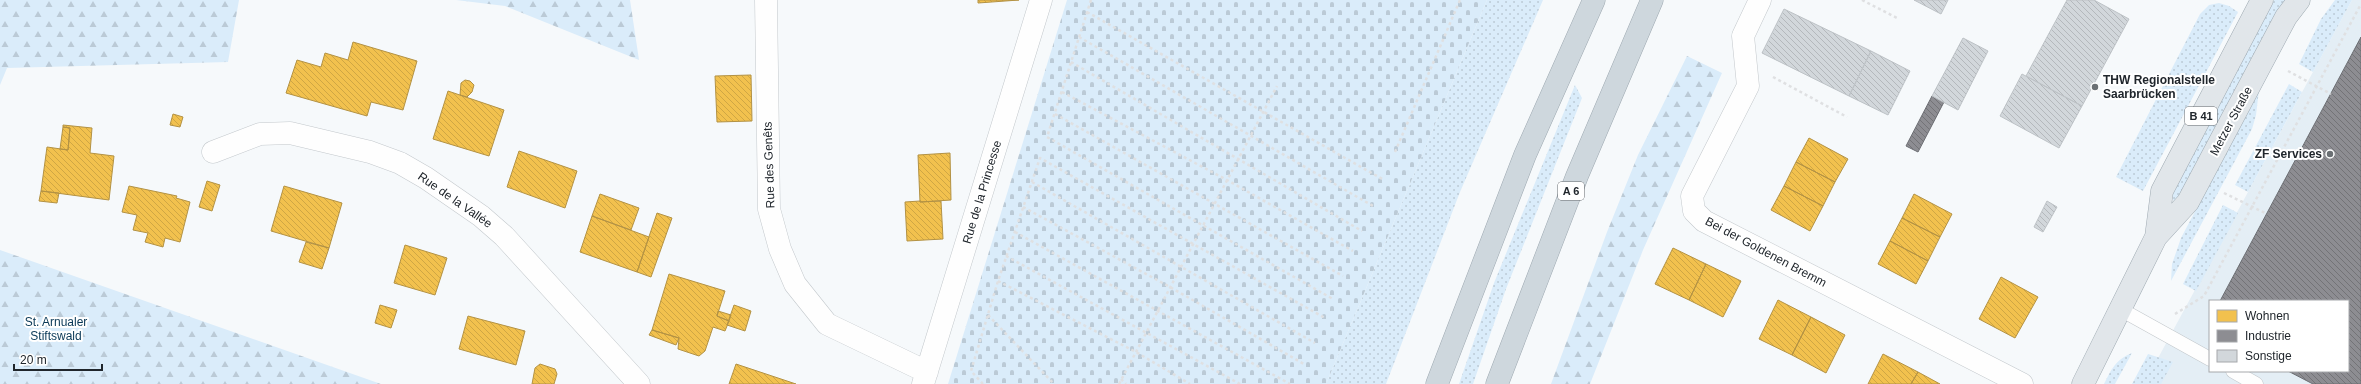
<svg xmlns="http://www.w3.org/2000/svg" width="2361" height="384" font-family="Helvetica,sans-serif">
<style>
.built{fill:#e4eef5;fill-rule:evenodd}
.grass{fill:url(#grass-dots)}
.forest{fill:url(#forest-firs)}
.cemetery{fill:url(#cemetery-stones)}
.homes{fill:url(#homes-back-hatch);stroke:#b39244}
.industry{fill:url(#industry-back-hatch);stroke:#6c6e73}
.building{fill:url(#building-back-hatch);stroke:#bdc2c6}
.lines{fill:none;stroke-linecap:round;stroke-linejoin:round}
.service-casing{stroke:#c3c8cc;stroke-width:15}
.minor-casing{stroke:#c3c8cc;stroke-width:23}
.primary-casing{stroke:#9ea9b1;stroke-width:23}
.motorway-casing{stroke:#9ea9b1;stroke-width:23}
.path{stroke:#dfe0e2;stroke-width:2.5;stroke-dasharray:3 3;stroke-linecap:butt}
.service{stroke:#fefefe;stroke-width:14}
.minor{stroke:#fefefe;stroke-width:22}
.primary{stroke:#e1e6ea;stroke-width:22}
.motorway{stroke:#ced7dd;stroke-width:22}
.poi-dot{fill:#6b7074;stroke:#fff;stroke-width:1.5}
.labels{text-anchor:middle;stroke-width:4;stroke-linejoin:round;paint-order:stroke}
.shield{fill:#fff;stroke:#63676b;stroke-width:1}
.shield-label{font-size:11px;font-weight:bold;fill:#20262c}
.poi-label{font-size:12px;font-weight:bold;fill:#20262c;stroke:#fff;text-anchor:start}
.street-label{font-size:12px;fill:#20262c;stroke:#fff}
.park-label{font-size:12px;fill:#093856;stroke:#fff}
</style>
<defs>
<pattern id="grass-dots" width="8" height="8" patternUnits="userSpaceOnUse"><rect width="8" height="8" fill="#daecfa"/><path d="M2 2h.1M6 6h.1" fill="none" stroke="#bbcad6" stroke-width="1.8" stroke-linecap="round"/></pattern>
<pattern id="forest-firs" width="22" height="20" patternUnits="userSpaceOnUse"><rect width="22" height="20" fill="#daecfa"/><path d="M5 1l3.5 6h-7zM16 11l3.5 6h-7z" fill="#bbcad6"/></pattern>
<pattern id="cemetery-stones" width="16" height="16" patternUnits="userSpaceOnUse"><rect width="16" height="16" fill="#daecfa"/><path d="M2 7V4a2 2 0 0 1 4 0v3zM10 15v-3a2 2 0 0 1 4 0v3z" fill="#bbcad6"/></pattern>
<pattern id="homes-back-hatch" width="6" height="6" patternUnits="userSpaceOnUse"><rect width="6" height="6" fill="#f2c14e"/><path d="M-1 5l2 2M0 0l6 6M5-1l2 2" fill="none" stroke="#cfa644"/></pattern>
<pattern id="industry-back-hatch" width="6" height="6" patternUnits="userSpaceOnUse"><rect width="6" height="6" fill="#8d8d92"/><path d="M-1 5l2 2M0 0l6 6M5-1l2 2" fill="none" stroke="#737377"/></pattern>
<pattern id="building-back-hatch" width="6" height="6" patternUnits="userSpaceOnUse"><rect width="6" height="6" fill="#d2d7db"/><path d="M-1 5l2 2M0 0l6 6M5-1l2 2" fill="none" stroke="#b4b8bc"/></pattern>
</defs>
<rect width="100%" height="100%" fill="#f6f9fb"/>
<path class="built" d="M2352,0H2361V384H2144ZM2210,301H2348V371H2210Z"/>
<path class="grass" d="M1487,0H1543L1460,192L1386,384H1326Z
M2274,0H2287L2179,200L2174,201L2171,196Z
M2335,0H2352L2313,72L2299,64L2321,19Z
M2219,3L2229,6L2238,12L2143,191L2116,177L2200,14L2209,5Z
M2289,84L2302,92L2248,192L2235,185Z
M1575,85L1582,98L1506,289L1473,384H1459L1494,283Z
M2259,90L2256,115L2252,129L2171,281L2172,264L2181,238Z
M2223,205L2238,213L2196,291L2183,284Z
M2132,353L2115,384H2104C2111,370 2116,359 2132,353Z
M2148,354L2173,362L2161,384H2132Z"/>
<path class="forest" d="M0,0H239L228,62L7,68L0,85Z
M456,0H630L639,60L505,6Z
M1687,56L1722,73L1643,250L1590,384H1551L1607,232L1638,155Z
M0,250L381,384H0Z"/>
<path class="cemetery" d="M1067,0H1487L1326,384H948Z"/>
<path class="homes" d="M978,0H1019L978,3Z
M353,42L417,61L403,110L371,102L367,116L286,93L297,60L321,67L325,53L348,60Z
M751,75L752,121L717,122L715,76Z
M465,80L470,81L474,85L472,92L467,97L460,95L461,83Z
M448,91L504,110L489,156L433,139Z
M173,114L183,117L180,127L170,125Z
M63,125L92,128L90,153L114,156L109,200L41,191L47,147L68,150L70,128L63,127Z
M63,127L70,128L68,150L60,149Z
M1809,138L1848,159L1835,182L1796,162Z
M519,151L577,171L565,208L507,187Z
M950,153L951,200L920,202L918,155Z
M1796,162L1835,182L1823,206L1784,186Z
M207,181L220,185L212,211L199,207Z
M129,186L177,196L176,198L190,202L180,242L165,238L163,247L145,242L148,233L133,230L137,215L122,212Z
M284,186L342,203L329,248L271,231Z
M1784,186L1823,206L1810,231L1771,210Z
M41,191L59,193L57,203L39,201Z
M600,194L639,208L631,230L592,216Z
M1914,194L1952,214L1940,237L1902,218Z
M920,201V202L941,201L943,239L907,241L905,202Z
M657,213L672,218L651,277L637,272Z
M592,216L649,237L637,272L580,252Z
M1902,218L1940,237L1928,261L1890,241Z
M1890,241L1928,261L1916,284L1878,264Z
M306,242L329,248L322,269L299,262Z
M405,245L447,258L435,295L394,283Z
M1673,248L1706,264L1689,300L1655,284Z
M1706,264L1741,281L1723,317L1689,300Z
M669,274L725,291L717,316L729,321L725,331L713,327L705,351L699,356L678,349L679,338L652,330Z
M2001,277L2038,297L2015,338L1979,319Z
M1778,300L1811,317L1792,355L1759,339Z
M380,305L397,310L391,328L375,323Z
M734,305L751,311L745,331L727,325Z
M718,311L731,315L729,321L717,316Z
M468,316L525,331L516,365L459,349Z
M1811,317L1845,335L1826,373L1792,355Z
M652,330L679,338L676,345L649,335Z
M1883,354L1918,372L1911,384H1868Z
M540,364L555,369L557,374L554,384H532L535,368Z
M736,364L796,384H729Z
M1918,372L1940,384H1911Z"/>
<path class="industry" d="M2361,37V384H2313L2288,371H2348V301H2220Z
M1932,96L1944,102L1918,152L1906,146Z"/>
<path class="building" d="M1914,0H1948L1941,14Z
M2067,0H2094L2129,19L2082,106L2026,76Z
M1784,9L1871,51L1849,96L1762,53Z
M1963,38L1988,51L1958,110L1932,96Z
M1871,51L1910,71L1888,115L1849,96Z
M2022,74L2082,106L2059,148L2000,116Z
M2047,201L2057,207L2043,232L2034,227Z"/>
<g class="lines">
<defs>
<path id="service" d="M2120,309L2210,359
M2233,371L2256,384"/>
<path id="minor" d="M766,0L769,209L780,249L795,284L827,324L927,372
M1760,0L1743,36L1748,86L1692,196L1694,211L1704,221L2022,384
M213,152L260,134L290,133L370,152L400,163L426,178L481,216L504,236L639,384
M923,384L1041,0"/>
<path id="primary" d="M2156,237L2162,191L2262,0
M2083,384L2156,237L2188,202L2286,17L2299,0"/>
<path id="motorway" d="M1437,384L1525,155L1594,0
M1497,384L1577,176L1652,0"/>
</defs>
<use href="#service" class="service-casing"/>
<use href="#minor" class="minor-casing"/>
<use href="#primary" class="primary-casing"/>
<use href="#motorway" class="motorway-casing"/>
<path class="path" d="M1091,0L1047,137L1333,299
M1862,0L1897,18
M1087,12L1384,180
M1079,37L1373,206
M1071,62L1362,231
M2288,71L2331,94
M1773,77L1847,117
M1062,92L1227,180L1353,251
M1055,114L1343,276
M1395,152L1460,0
M1032,182L1315,343
M2224,193L2267,214
M1023,207L1170,287L1304,364
M1015,232L1290,384
M1006,256L1240,384
M998,281L1136,352L1190,384
M2175,314L2204,296L2361,4
M988,315L1054,384
M1121,379L1126,384
M983,384L971,371L998,281L1040,158L1325,318
M1119,384L1277,86"/>
<use href="#service" class="service"/>
<use href="#minor" class="minor"/>
<use href="#primary" class="primary"/>
<use href="#motorway" class="motorway"/>
</g>
<g class="poi-dot">
<circle cx="2095" cy="87" r="4"/>
<circle cx="2330" cy="154" r="4"/>
</g>
<g class="labels">
<g class="shield">
<rect x="2185" y="107" width="32" height="18" rx="3"/>
<rect x="1558" y="182" width="26" height="18" rx="3"/>
</g>
<g class="shield-label">
<text x="2201" y="120">B 41</text>
<text x="1571" y="195">A 6</text>
</g>
<g class="poi-label">
<text x="2103" y="84">THW Regionalstelle<tspan x="2103" dy="14">Saarbrücken</tspan></text>
<text x="2322" y="158" text-anchor="end">ZF Services</text>
</g>
<g class="street-label">
<text transform="translate(2231 121) rotate(-62)" y="4">Metzer Straße</text>
<text transform="translate(769 165) rotate(-92)" y="4">Rue des Genêts</text>
<text transform="translate(982 192) rotate(-73)" y="4">Rue de la Princesse</text>
<text transform="translate(455 200) rotate(35)" y="4">Rue de la Vallée</text>
<text transform="translate(1766 252) rotate(28)" y="4">Bei der Goldenen Bremm</text>
</g>
<g class="park-label">
<text x="56" y="326">St. Arnualer<tspan x="56" dy="14">Stiftswald</tspan></text>
</g>
</g>
<rect x="2209" y="300" width="140" height="72" fill="#ffffff" stroke="#a6a8ab"/>
<rect x="2217" y="310" width="20" height="12" fill="#f2c14e" stroke="#a6a8ab"/>
<text x="2245" y="320" font-size="12" fill="#20262c">Wohnen</text>
<rect x="2217" y="330" width="20" height="12" fill="#8d8d92" stroke="#a6a8ab"/>
<text x="2245" y="340" font-size="12" fill="#20262c">Industrie</text>
<rect x="2217" y="350" width="20" height="12" fill="#d2d7db" stroke="#a6a8ab"/>
<text x="2245" y="360" font-size="12" fill="#20262c">Sonstige</text>
<path d="M14 364v6h88v-6" fill="none" stroke="#20262c" stroke-width="2"/>
<text x="20" y="364" font-size="12" fill="#20262c" stroke="#ffffff" stroke-width="3" paint-order="stroke">20 m</text>
</svg>
